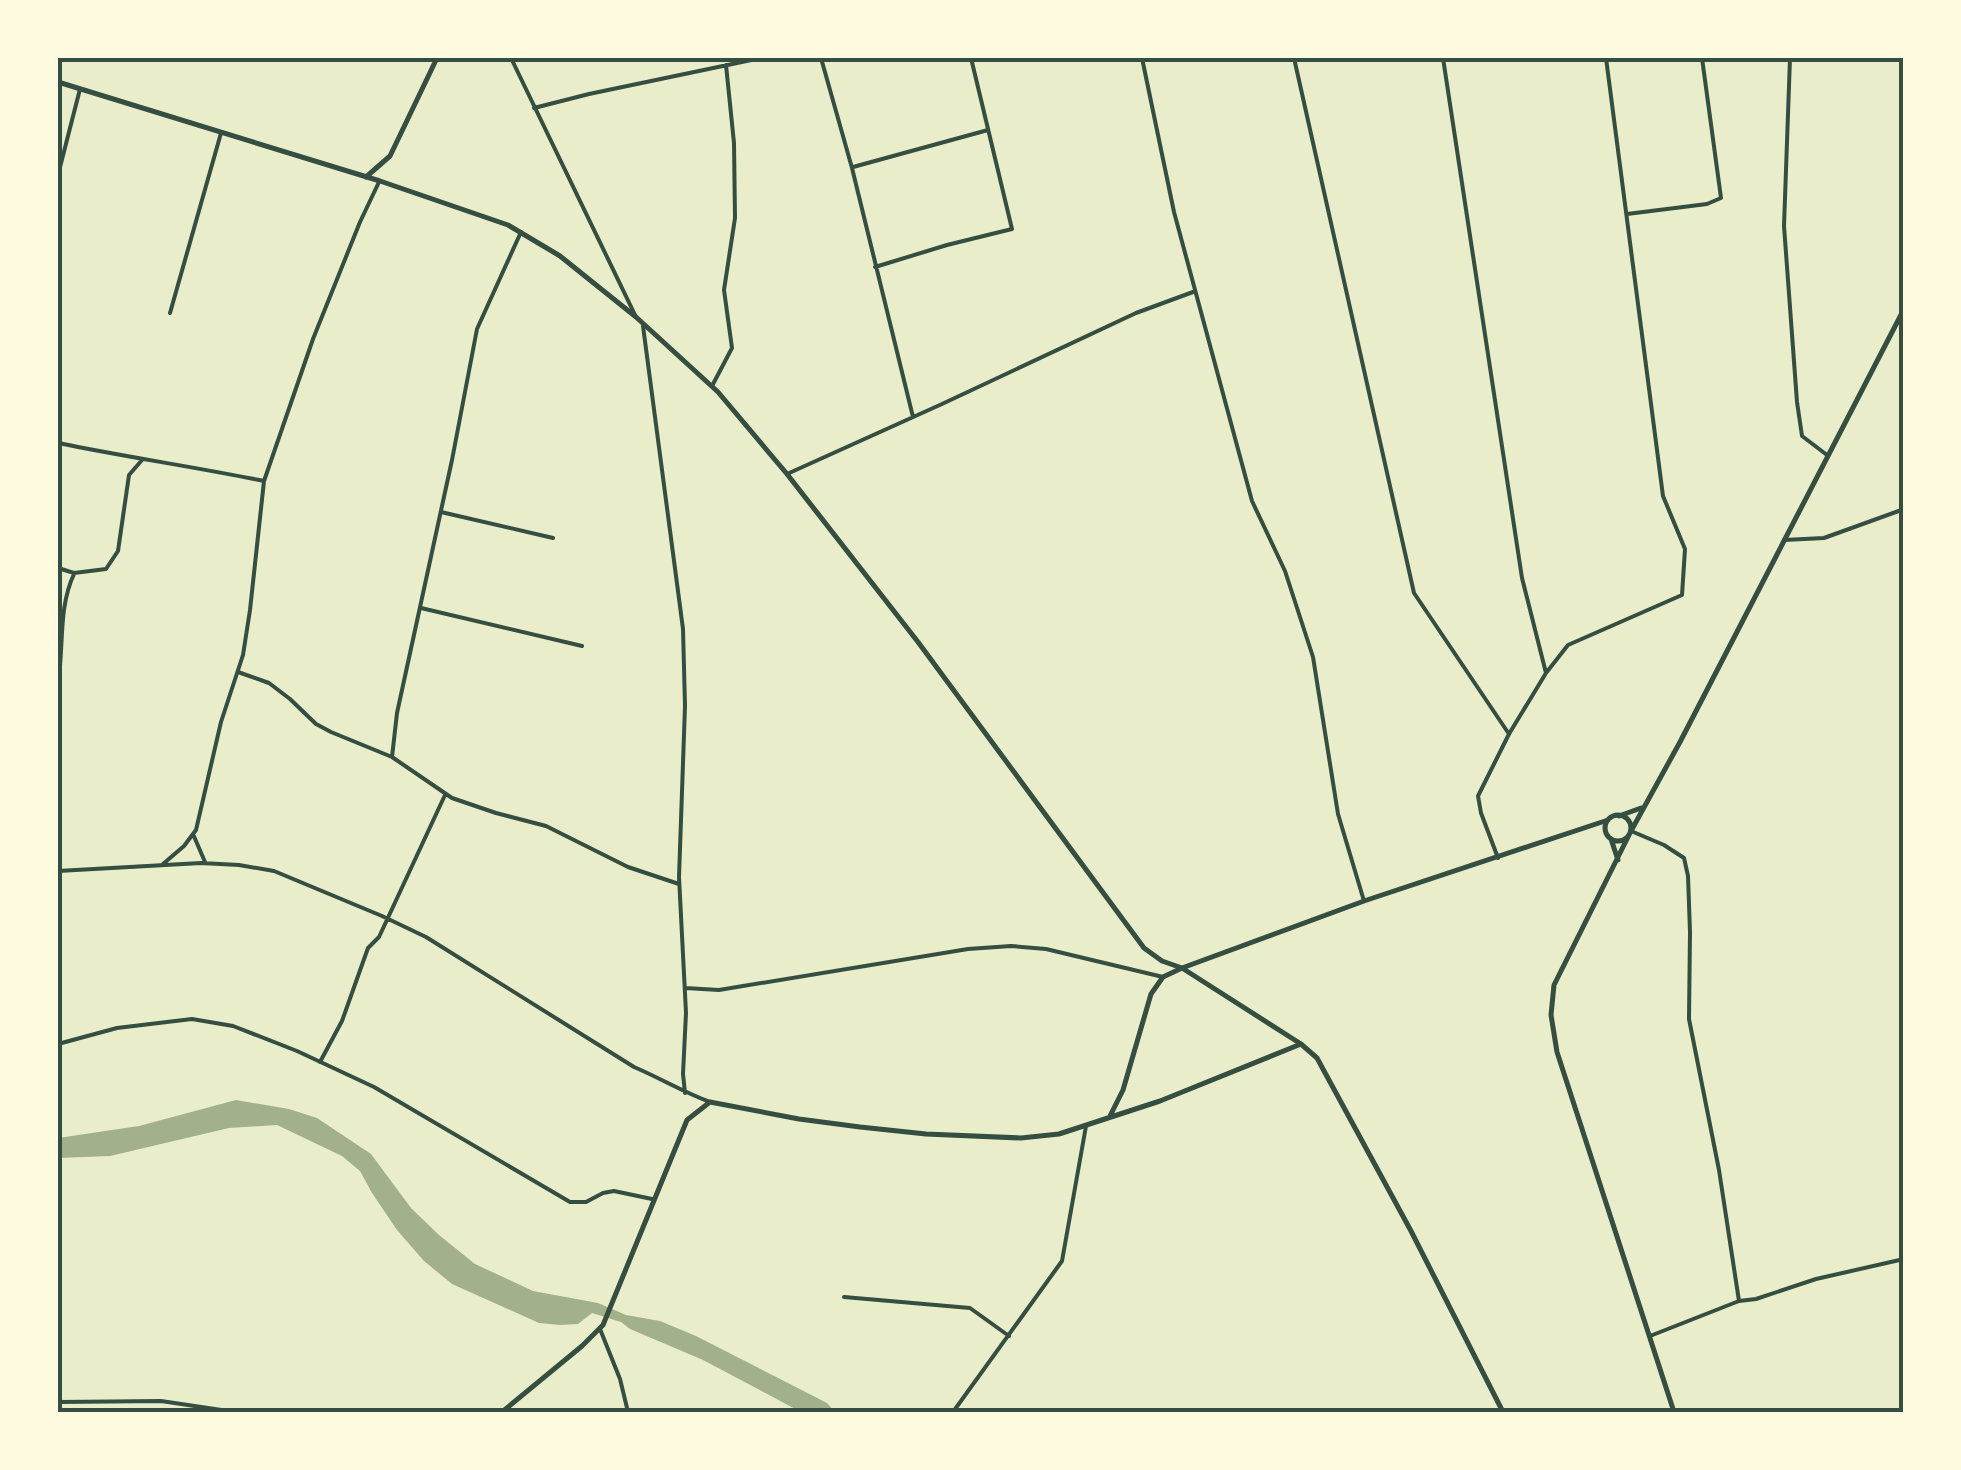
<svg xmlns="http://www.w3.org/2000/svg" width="1961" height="1470" font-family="Montserrat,sans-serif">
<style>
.water{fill:#a3b18a}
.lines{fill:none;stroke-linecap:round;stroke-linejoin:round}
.minor{stroke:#344e41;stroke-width:4}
.tertiary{stroke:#344e41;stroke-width:5}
.secondary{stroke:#344e41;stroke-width:5}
.neatline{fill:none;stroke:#344e41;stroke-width:4}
</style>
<rect width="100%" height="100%" fill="#e9edc9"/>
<path class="water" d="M236,1100L289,1109L317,1118L371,1154L411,1208L439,1235L475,1264L533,1291L598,1303L626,1315L660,1321L696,1336L827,1403L835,1412H801L703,1360L630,1329L621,1322L592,1313L578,1324L560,1325L539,1323L452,1284L424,1261L397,1230L372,1193L360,1171L342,1156L277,1125L229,1128L110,1156L58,1158V1138L139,1126Z"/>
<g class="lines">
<path class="minor" d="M511,58L636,317
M821,58L852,168L913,417
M1142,58L1174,212L1252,501L1285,571L1313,657L1338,814L1364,901
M1294,58L1414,593L1509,734
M1443,58L1522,578L1546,673
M1790,58L1784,226L1797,402L1802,436L1827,455
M534,108L589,94L761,58
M853,167L988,130
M58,175L80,89
M1627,214L1707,204L1721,198L1702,58
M875,267L947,245L1012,229L971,58
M170,313L221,133
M643,326L683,629L685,706L679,877L686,1013L683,1074L685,1093
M712,386L732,348L724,290L735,218L734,143L726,65
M58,443C126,457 195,467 264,481
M787,474L942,404L1136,313L1193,292
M441,512L553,538
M1784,540L1824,538L1904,509
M58,568L74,573L106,569L118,551L129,475L142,460
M421,608L582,646
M238,672L269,683L290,699L316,724L331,732L392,757L452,798L496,813L546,826L628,867L679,884
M58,683C64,647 58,608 74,574
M392,757L397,713L452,460L477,329L521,232
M1631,831L1664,845L1684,858L1688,876L1690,932L1689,1019L1719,1170L1739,1301
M193,834L205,862
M1498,858L1481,813L1478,796L1509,734L1546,673L1568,645L1682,595L1685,549L1663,496L1606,58
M163,864L184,846L196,830L221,722L243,655L250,610L264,481L313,339L360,222L379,182
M58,871L201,863L239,865L274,871L382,916L426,937L634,1067C660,1078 683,1092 710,1102
M685,988L719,990L968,949L1011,946L1046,949L1163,977
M58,1044L117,1028L192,1019L233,1026L297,1051L374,1087L570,1202H586L603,1193L614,1191L652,1199
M320,1062L342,1021L368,948L379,937L445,795
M844,1297L970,1308L1009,1336
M600,1329L620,1379L628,1412
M1650,1336L1739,1301L1756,1299L1816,1279L1904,1259
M58,1402L161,1401L235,1412
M953,1412L1062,1261L1086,1126"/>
<path class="tertiary" d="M1110,1116L1123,1090L1151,994L1163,977L1182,968
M502,1412L582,1346L603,1325L687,1120L710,1102L799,1119L860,1127L926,1134L1021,1138L1059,1134L1160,1101L1301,1044"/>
<path class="secondary" d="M58,82L380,181L508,225L560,256L636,317L718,392L787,474L918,642L1144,948L1162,961L1182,968L1301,1044L1317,1058L1411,1231L1503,1412
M366,177L390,156L437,58
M1605 828a13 13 0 1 1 26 0a13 13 0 1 1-26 0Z
M1619,816L1641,808
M1631,831L1680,742L1904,309
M1628,837L1554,985L1551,1015L1557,1052L1674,1412
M1611,839L1618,860
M1182,968L1364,901L1608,820"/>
</g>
<rect width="1961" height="1470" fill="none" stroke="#fefae0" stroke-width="120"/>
<rect x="60" y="60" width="1841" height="1350" class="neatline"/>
</svg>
